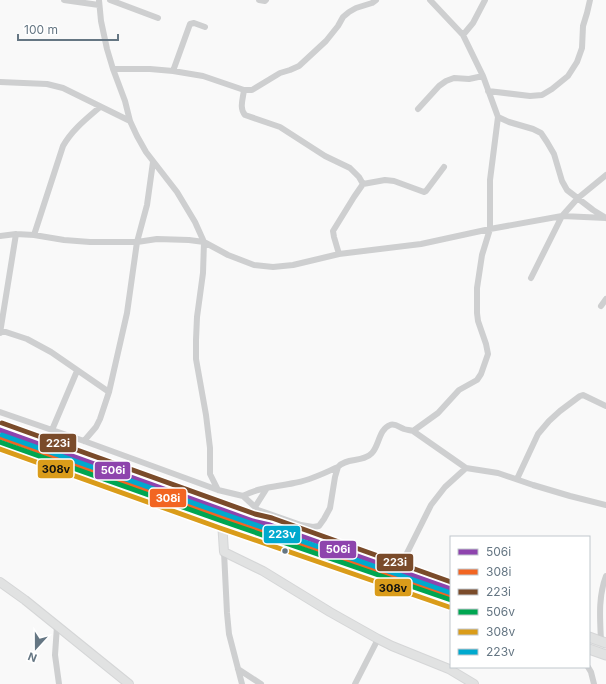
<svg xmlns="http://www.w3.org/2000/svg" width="606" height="684" font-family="Inter,sans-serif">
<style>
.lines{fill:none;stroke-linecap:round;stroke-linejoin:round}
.secondary-casing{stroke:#d5d6d7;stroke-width:10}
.primary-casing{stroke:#d5d6d7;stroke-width:11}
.street{stroke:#cecfd0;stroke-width:6}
.secondary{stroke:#e1e2e2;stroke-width:8}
.primary{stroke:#e1e2e2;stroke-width:9}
.bus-1-casing{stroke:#fff;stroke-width:8}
.bus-2-casing{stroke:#fff;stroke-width:8}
.bus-3-casing{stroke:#fff;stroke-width:8}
.bus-4-casing{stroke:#fff;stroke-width:8}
.bus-5-casing{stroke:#fff;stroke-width:8}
.bus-6-casing{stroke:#fff;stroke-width:8}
.bus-1{stroke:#8e44ad;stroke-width:5}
.bus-2{stroke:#f26522;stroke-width:5}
.bus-3{stroke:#7a4b2a;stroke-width:5}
.bus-4{stroke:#00a651;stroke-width:5}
.bus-5{stroke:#da9c1a;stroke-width:5}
.bus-6{stroke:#00a9ce;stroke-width:5}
.bus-dot{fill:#657683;stroke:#fff;stroke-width:1.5}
.line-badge{stroke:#fff;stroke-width:1.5}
.badge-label{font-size:11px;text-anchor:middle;font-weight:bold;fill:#fff}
.pale-badge-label{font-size:11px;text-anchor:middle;font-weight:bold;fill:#111}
</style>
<rect width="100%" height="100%" fill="#f9f9f9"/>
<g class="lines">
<defs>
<path id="secondary" d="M222,521L224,552L263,571L330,612L378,639L392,646L449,669L474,684
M0,582L25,600L129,684"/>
<path id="primary" d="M0,430L253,521L270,525L451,589
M0,442L222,521L451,600
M589,637L606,643
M589,649L606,655"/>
</defs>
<use href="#secondary" class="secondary-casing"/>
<use href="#primary" class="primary-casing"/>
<path class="street" d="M64,0L99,5
M99,0L101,21L107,49L113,69L125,101L130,121L137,136L146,152L177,192L195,222L204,242L203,273L197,317L196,340V359L206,415L210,448V474L218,490
M110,0L158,18
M259,0L265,1L266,0
M430,0L463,35L483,76L498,117L509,122L533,129L541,133L547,142L554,154L562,181L567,190L593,210L606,218
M463,35L473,23L485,0
M113,69H150L173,71L203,76L244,90H252L280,73L290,70L299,66L326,41L338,26L343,17L349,12L356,8L372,3L376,0
M173,71L190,24L194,23L205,27
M0,82L47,84L63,88L130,121
M244,90C243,99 239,108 245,115L280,127L325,156L350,168L359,177L363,184
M488,91L530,96L542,95L552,89L568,76L577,62L582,48L583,26L587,13L590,0
M418,109L439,86L446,81L454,78L469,79L483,76
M34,235L63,146C72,130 86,119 100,107
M0,236L16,234L34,235L64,240L90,242H137L157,239L189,240L204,242L228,255L254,265L273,267L293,265L339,254L421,244L490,229L562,216L606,218
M339,254L334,237L333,231L354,197L363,184L385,180L394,181L424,192L426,191L444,167
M531,278L562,216L578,198L606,175
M601,306L606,299
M0,330L27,339L51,352L109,392
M0,333L16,234
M0,412L84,441L218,490L243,496L255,507L269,525
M52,430L77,371
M413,431L438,413L459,390L477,380L481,374L488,354L486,344L478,321L477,313V288L482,255L490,229V180L498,117
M84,441L96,427L100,419L109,392L127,313L137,242L147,205L153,162
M517,479L538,434L549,421L560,411L580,396L583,395L606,406
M243,496C260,487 276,487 294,483C309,481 324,473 338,467C346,457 363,463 372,453C379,446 379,429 390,425C395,423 399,427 404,429C407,430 410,430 413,431L466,468L498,473L533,485L570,496L606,505
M255,507L267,488
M258,510L301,525L313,527L319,526L324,519L330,508L335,477L338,467
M224,552L227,613L229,634L242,684
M398,571L431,505L445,487L466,468
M57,626L55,655L59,684
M601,641C600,619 598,597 606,576
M588,667L591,672L594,684
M238,669L261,684
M355,684L378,639"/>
<use href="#secondary" class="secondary"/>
<use href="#primary" class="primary"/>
<defs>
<path id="bus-1" d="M0,430L253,521L270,525L451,589"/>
<path id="bus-2" d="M0,437L251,528L268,532L449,596"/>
<path id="bus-3" d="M2,423L255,514L272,518L451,582"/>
<path id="bus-4" d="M0,442L222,521L451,600"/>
<path id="bus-5" d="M0,449L220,528L449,607"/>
<path id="bus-6" d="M2,435L224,514L451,593"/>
</defs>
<use href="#bus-1" class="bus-1-casing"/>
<use href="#bus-2" class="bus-2-casing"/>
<use href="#bus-3" class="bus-3-casing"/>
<use href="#bus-4" class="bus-4-casing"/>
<use href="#bus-5" class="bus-5-casing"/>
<use href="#bus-6" class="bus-6-casing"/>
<use href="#bus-1" class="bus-1"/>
<use href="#bus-2" class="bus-2"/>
<use href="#bus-3" class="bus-3"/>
<use href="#bus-4" class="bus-4"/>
<use href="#bus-5" class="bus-5"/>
<use href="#bus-6" class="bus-6"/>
</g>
<circle class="bus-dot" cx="285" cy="551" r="3.5"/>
<g class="line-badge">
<rect x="39" y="433" width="38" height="20" rx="4" fill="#7a4b2a"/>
<rect x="37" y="459" width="37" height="20" rx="4" fill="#da9c1a"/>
<rect x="94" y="461" width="37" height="19" rx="4" fill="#8e44ad"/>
<rect x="149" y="488" width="38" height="20" rx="4" fill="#f26522"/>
<rect x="263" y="525" width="38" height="19" rx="4" fill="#00a9ce"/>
<rect x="319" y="540" width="38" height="19" rx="4" fill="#8e44ad"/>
<rect x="376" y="553" width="38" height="19" rx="4" fill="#7a4b2a"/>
<rect x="374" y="578" width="38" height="19" rx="4" fill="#da9c1a"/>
</g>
<g class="badge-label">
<text x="58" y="447">223i</text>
<text x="113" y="474">506i</text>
<text x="168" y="502">308i</text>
<text x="282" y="538">223v</text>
<text x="338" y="553">506i</text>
<text x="395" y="566">223i</text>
</g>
<g class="pale-badge-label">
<text x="56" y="473">308v</text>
<text x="393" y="592">308v</text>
</g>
<rect x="450" y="536" width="140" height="132" fill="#ffffff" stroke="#c1c8cd"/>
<rect x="458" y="549" width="20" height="6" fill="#8e44ad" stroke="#c1c8cd"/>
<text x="486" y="556" font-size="12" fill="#657683">506i</text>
<rect x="458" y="569" width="20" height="6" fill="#f26522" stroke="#c1c8cd"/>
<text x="486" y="576" font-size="12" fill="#657683">308i</text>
<rect x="458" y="589" width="20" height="6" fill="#7a4b2a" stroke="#c1c8cd"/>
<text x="486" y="596" font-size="12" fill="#657683">223i</text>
<rect x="458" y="609" width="20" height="6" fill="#00a651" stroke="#c1c8cd"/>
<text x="486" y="616" font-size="12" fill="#657683">506v</text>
<rect x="458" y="629" width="20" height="6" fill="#da9c1a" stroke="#c1c8cd"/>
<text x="486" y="636" font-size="12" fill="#657683">308v</text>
<rect x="458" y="649" width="20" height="6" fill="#00a9ce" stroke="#c1c8cd"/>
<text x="486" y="656" font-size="12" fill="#657683">223v</text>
<g transform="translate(36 648) rotate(201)" stroke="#ffffff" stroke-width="3" paint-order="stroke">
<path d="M0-3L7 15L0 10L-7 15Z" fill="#657683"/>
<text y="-6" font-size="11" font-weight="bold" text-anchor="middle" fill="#657683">N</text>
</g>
<path d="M18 34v6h100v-6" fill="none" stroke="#657683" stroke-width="2"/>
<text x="24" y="34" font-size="12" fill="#657683" stroke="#ffffff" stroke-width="3" paint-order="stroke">100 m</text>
</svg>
